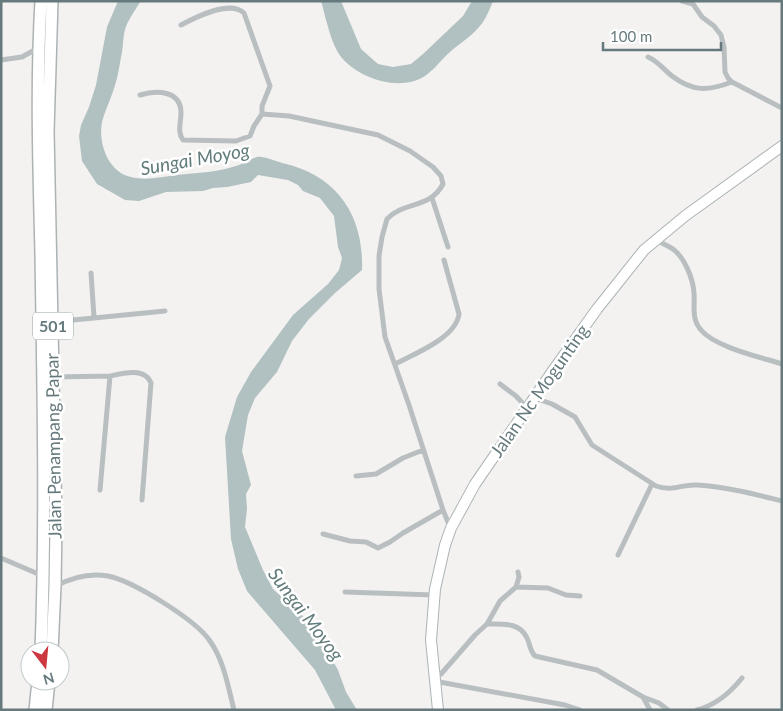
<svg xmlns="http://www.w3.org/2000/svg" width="783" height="711" font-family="Lato,sans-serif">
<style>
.water{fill:#b1c0c0}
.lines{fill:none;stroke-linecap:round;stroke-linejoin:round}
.secondary-casing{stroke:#abb3b4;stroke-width:12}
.primary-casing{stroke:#adb3b4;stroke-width:14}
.street{stroke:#b9bfc0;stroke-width:5}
.secondary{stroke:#fff;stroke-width:10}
.primary{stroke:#fff;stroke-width:11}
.labels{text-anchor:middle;stroke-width:5;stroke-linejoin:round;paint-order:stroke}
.shield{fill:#fff;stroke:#94a2a4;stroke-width:1}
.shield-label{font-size:16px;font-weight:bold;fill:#667a7d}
.street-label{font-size:18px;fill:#667a7d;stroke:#fff}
.water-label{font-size:19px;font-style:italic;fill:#627b7b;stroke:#fff}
</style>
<rect width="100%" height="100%" fill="#f3f2f0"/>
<path class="water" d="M118,1H141C136,8 131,16 127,24C122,36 124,45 121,57C119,70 116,85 111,97C108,105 104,114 102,122C98,143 108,172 131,177C145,181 162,177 176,175C197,173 220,172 239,165C245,163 251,159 257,157C264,156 275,161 282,163C337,175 364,215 362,270L335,293L309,319L292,341L277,372L255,398L248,415L242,451L251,485L246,494L247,509L245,527L263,570L273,589L306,619L318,635L338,670L346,692L357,710H336L315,670L247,591L238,569L231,539L225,437L237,397L251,372L293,315L328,284L339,270L342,258L338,247L334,216L320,198L303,191L298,185L288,180L258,175L251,182L227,187L213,188L203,191L166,192L139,201L125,200L97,184L82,161L79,136L81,125L89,107L96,85L107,27Z
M321,1H341L361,49L378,64L393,67L411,64L423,54L463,16L472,1H493C490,8 487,16 483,22C475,34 460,43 450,52C441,60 434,70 425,76C400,92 360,79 342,58C331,45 326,18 321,1Z"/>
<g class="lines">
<defs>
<path id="secondary" d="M438,710L431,640L435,589L445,545L451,528L475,484L552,372L597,309L644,250L685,216L782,146"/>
<path id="primary" d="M41,651C46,519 43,386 41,254C39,170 36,86 41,1
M52,651L55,586L56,523L48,131L52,1
M35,710L38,681
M46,710L49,681"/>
</defs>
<use href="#secondary" class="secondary-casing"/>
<use href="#primary" class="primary-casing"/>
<path class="street" d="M682,1L693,4L702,17L714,26L721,35L724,47L725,72L728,78L732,82L782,108
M648,57C659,62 663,69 672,76C693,92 708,91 732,82
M1,60L22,57L38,48
M140,95C156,90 181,90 181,113C181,122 177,132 183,140L236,141L250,136L254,126L262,114V106L270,86L244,13C230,0 198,16 181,25
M262,114L289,116L378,135L410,151L433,167L441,176L443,184C430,209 404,201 387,219L382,237L379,256V289L385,337L409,405L443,510L450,527
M432,198L448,247
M656,240C662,243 668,246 673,249C685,258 693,279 694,293C695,306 691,319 701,330C715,347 760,357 782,364
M91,273L94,317
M53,322L165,311
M395,364C414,354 456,338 459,314L444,260
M110,376C123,373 145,367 151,383L142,500
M54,377L110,376L100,490
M500,384L516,396L527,408
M535,398L552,404L575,417L592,445L656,486C673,492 681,484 697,485C727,487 754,494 782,501
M356,476L376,474L403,458L423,450
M323,534L350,541L366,542L378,548L390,542L403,533L443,510
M618,555L652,484
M1,558L43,576
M56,586C71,578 90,573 108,576C133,581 196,620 210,641C224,661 228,686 234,710
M516,587L548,588L566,595L580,596
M345,592L434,595
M487,624C502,624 520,622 527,638C530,644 530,651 535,656L597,670L643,697L659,703L668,710
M434,676L441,674L475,635L487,624L500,601L516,587L519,577L518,572
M434,681L565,705L580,710
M643,697L650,710
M697,710C716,705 730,693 742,678"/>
<use href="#secondary" class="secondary"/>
<use href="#primary" class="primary"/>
</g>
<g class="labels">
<rect class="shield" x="33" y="312.5" width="40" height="27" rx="4"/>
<g class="shield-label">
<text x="53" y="332">501</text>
</g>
<g class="street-label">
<text transform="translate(540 391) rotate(-55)" y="6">Jalan Nc Mogunting</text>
<text transform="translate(54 446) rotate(-91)" y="6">Jalan Penampang Papar</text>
</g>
<g class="water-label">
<text transform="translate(195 159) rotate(-10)" y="7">Sungai Moyog</text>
<text transform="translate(306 614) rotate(53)" y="7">Sungai Moyog</text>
</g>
</g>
<rect width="783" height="711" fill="none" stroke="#667a7d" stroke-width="5"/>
<g transform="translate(45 666) rotate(164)"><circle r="24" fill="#ffffff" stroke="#c2cacb"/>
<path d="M0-4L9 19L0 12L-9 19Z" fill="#cc3740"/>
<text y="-8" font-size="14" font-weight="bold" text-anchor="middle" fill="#667a7d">N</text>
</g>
<path d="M603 42v8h118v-8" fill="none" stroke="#667a7d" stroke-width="2.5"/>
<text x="610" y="42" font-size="15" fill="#667a7d" stroke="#ffffff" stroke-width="4" paint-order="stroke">100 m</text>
</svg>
